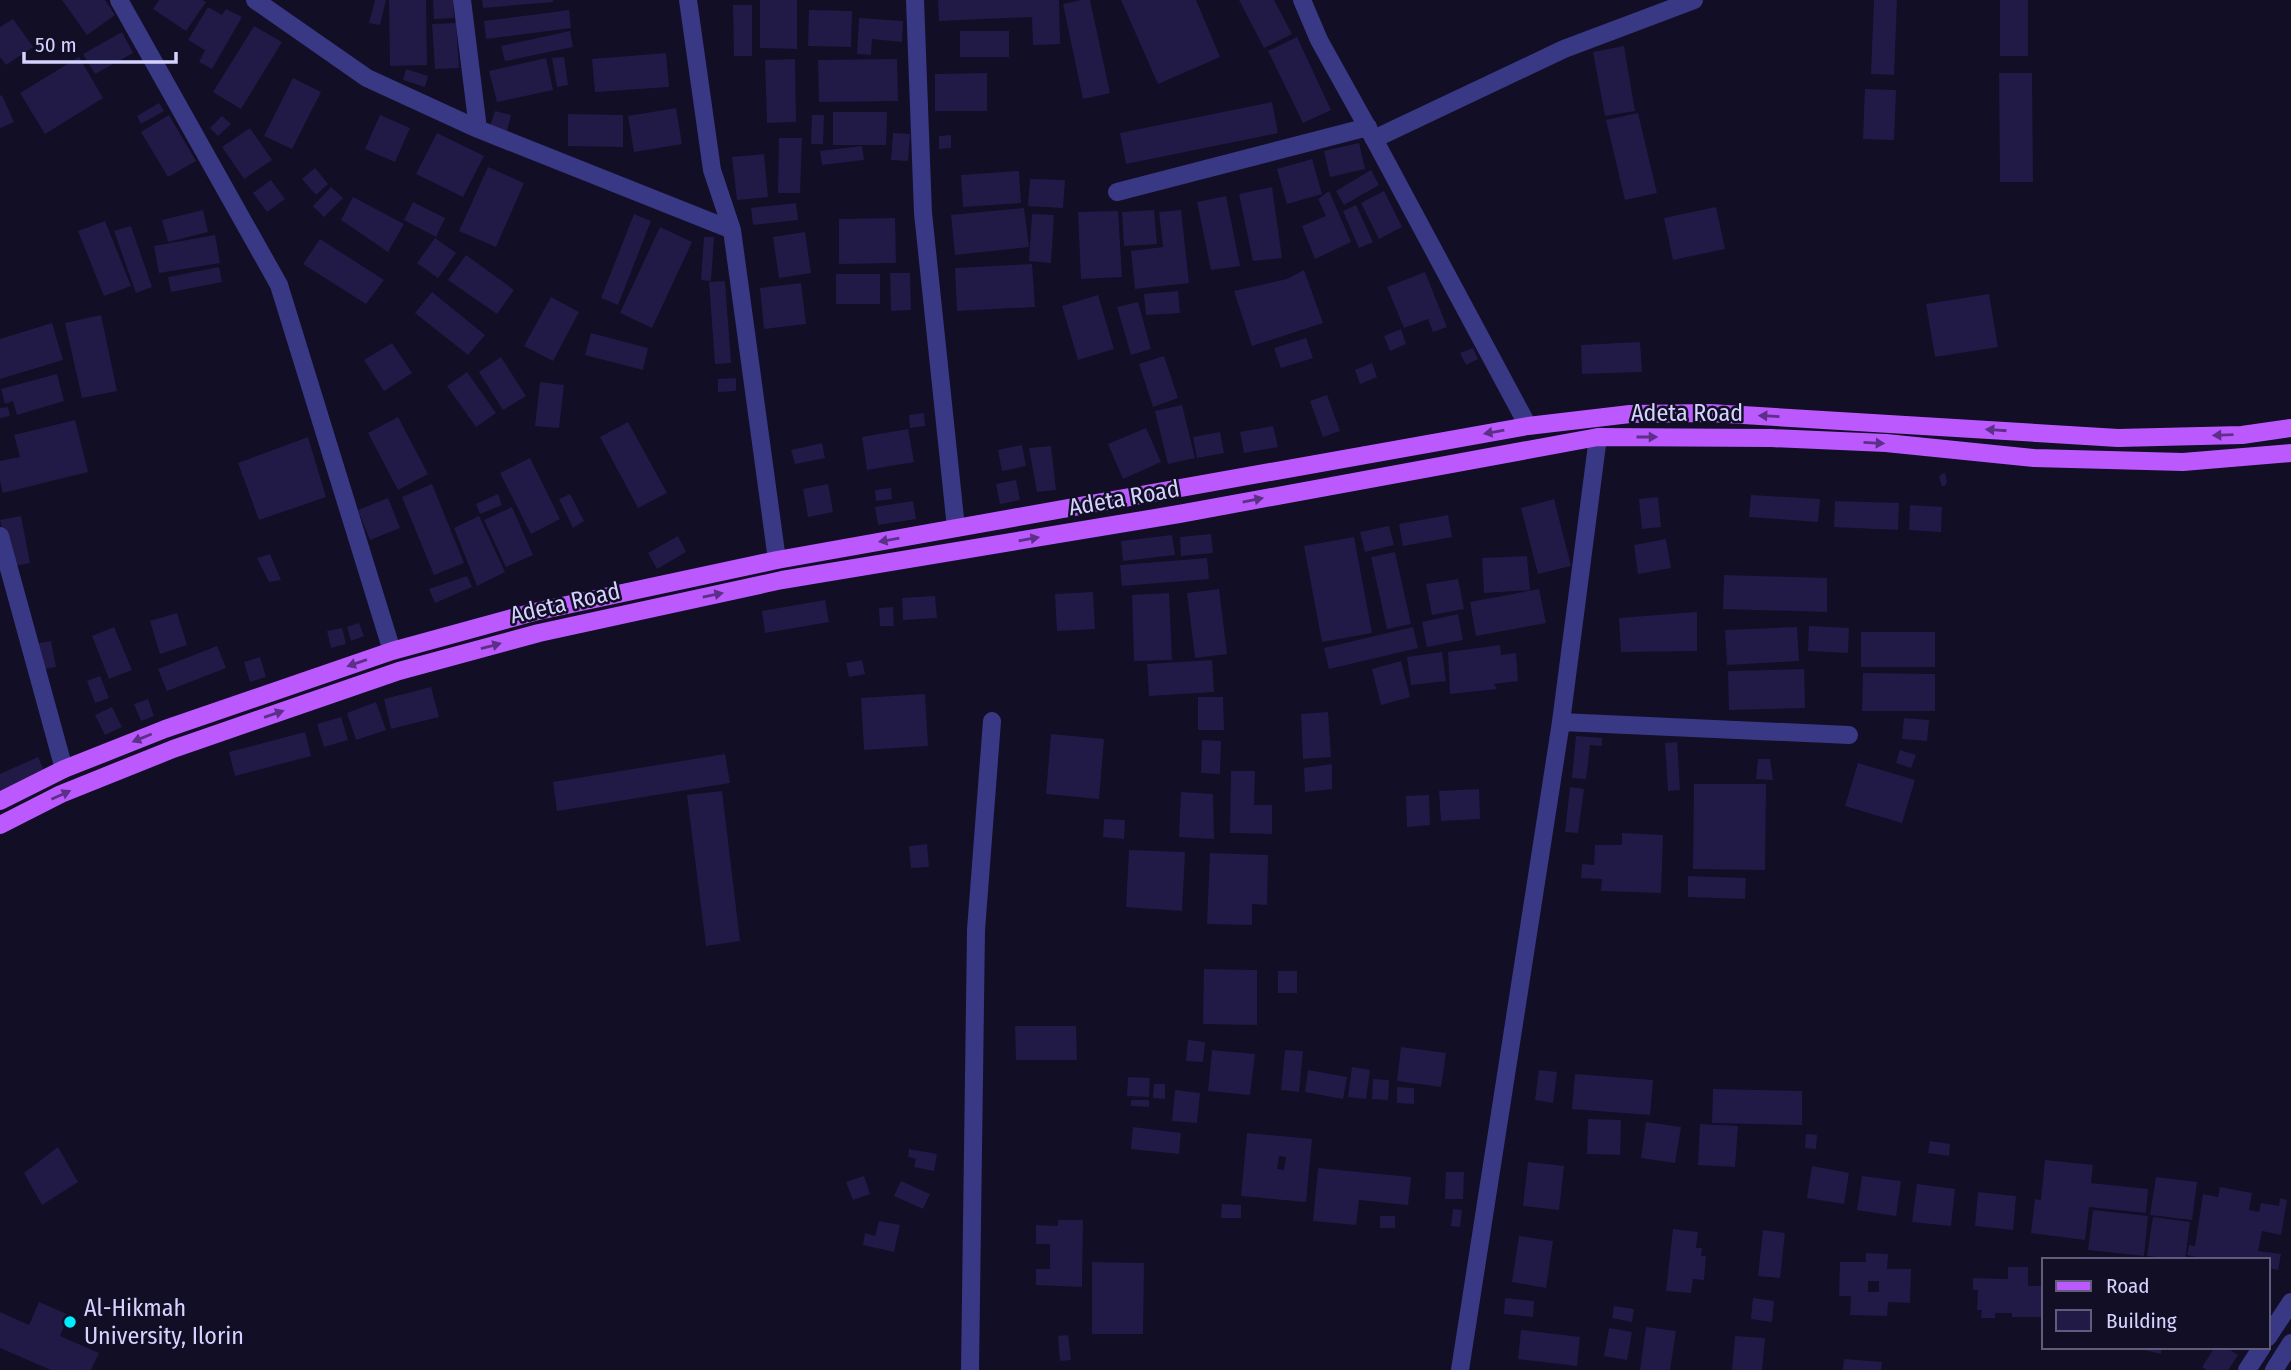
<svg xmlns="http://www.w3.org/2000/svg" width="2291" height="1370" font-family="'Fira Sans Condensed',sans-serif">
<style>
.building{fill:#211a46;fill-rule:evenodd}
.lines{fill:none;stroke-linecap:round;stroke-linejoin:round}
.minor{stroke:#393884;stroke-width:18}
.tertiary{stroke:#393884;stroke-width:18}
.primary{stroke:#bb59ff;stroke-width:18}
.oneway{fill:#5d3087}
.poi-dot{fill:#00edfd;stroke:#110e25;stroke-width:2.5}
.labels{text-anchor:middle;stroke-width:5;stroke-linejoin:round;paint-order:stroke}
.street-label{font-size:24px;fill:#d5d2ff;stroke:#110e25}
.poi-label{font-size:24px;fill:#d5d2ff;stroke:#110e25;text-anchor:start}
</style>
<rect width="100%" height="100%" fill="#110e25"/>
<path class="building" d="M62,0H105L115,15L87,35Z
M159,0H203L206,2L186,31L153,9Z
M375,0H386L380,25L369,23Z
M389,0H426L427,65L390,66Z
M433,0H453L454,18L434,19Z
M482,0H553V2L483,8Z
M760,0H797V49L760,48Z
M938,0H1059L1060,44L1033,45L1032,17L939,21Z
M1081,0H1090L1110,93L1083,99L1063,4Z
M1121,0H1196L1220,57L1158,84Z
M1239,0H1274L1292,34L1264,48Z
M1874,0H1897L1894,75L1871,74Z
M2000,0H2028V56H2000Z
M733,5H752V56H734Z
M208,7L222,15L226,9L242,17L212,69L199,62L205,50L188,40Z
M569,10L571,28L486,39L484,21Z
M809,10L852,11L851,47L808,46Z
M859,18L903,21L902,42L872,39L871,55L857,54Z
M13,19L33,47L6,65L0,57V27Z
M456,23L459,68L435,69L432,24Z
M254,26L282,42L241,109L213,92Z
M570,31L573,47L505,61L501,46Z
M960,31H1009V57H960Z
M122,32L133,53L95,74L83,54Z
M1297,37L1331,110L1303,123L1268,51Z
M1624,46L1635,111L1605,116L1593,52Z
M666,53L669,87L595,92L592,59Z
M79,57L103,98L45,134L20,93Z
M564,57L568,85L557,87L552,58Z
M546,58L553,90L497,102L489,71Z
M795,59L796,122L767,123L765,60Z
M897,59L898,101L819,102L818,60Z
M406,69L428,76L425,87L403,80Z
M987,73V111H935V74Z
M1999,73H2032L2033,182H2000Z
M293,78L321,92L292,149L264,136Z
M1865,89L1896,90L1894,140L1863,139Z
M2,95L14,122L0,128V96Z
M1272,102L1278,133L1126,164L1120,133Z
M159,103L164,111L141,124L137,116Z
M676,108L682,144L634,152L628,116Z
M495,111L511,115L507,131L490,126Z
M833,112H887L886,145H833Z
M1638,113L1657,193L1625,200L1606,120Z
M568,114L623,115V147L568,146Z
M169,115L196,161L168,177L141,132Z
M380,115L410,128L395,162L365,149Z
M812,115H824L823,144H811Z
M222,116L231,124L218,136L210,128Z
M250,128L272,160L244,179L222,147Z
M437,133L484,156L463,197L416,174Z
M893,133L910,134L908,161L891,160Z
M951,135V148L939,149V136Z
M779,138H802L800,193H778Z
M1359,143L1365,169L1330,177L1324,151Z
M862,146L864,160L822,165L820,151Z
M764,154L768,197L737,200L732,157Z
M1312,159L1322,194L1287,204L1277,169Z
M488,167L524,183L496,247L459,231Z
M315,168L328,184L316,195L302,179Z
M1371,170L1379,185L1344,205L1336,191Z
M1019,171L1021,203L963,207L961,175Z
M1030,179L1065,180L1063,208L1028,206Z
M271,180L285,199L267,212L253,193Z
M331,187L343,198L324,217L313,206Z
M1272,187L1282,258L1253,261L1239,194Z
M1329,191L1351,242L1315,259L1302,226L1326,216L1318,199Z
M1384,191L1402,227L1379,239L1361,203Z
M1226,196L1240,266L1211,270L1197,202Z
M353,197L404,224L388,252L341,220Z
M413,202L445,218L436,237L404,220Z
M796,203L798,220L753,225L751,208Z
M1356,205L1373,242L1359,248L1343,211Z
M1716,207L1725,249L1673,260L1664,218Z
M1024,208L1029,247L955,255L951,215Z
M203,210L208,232L168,242L162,220Z
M1154,210L1157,244L1124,246L1122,212Z
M1181,210L1189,283L1135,289L1131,251L1163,247L1159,212Z
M1118,211L1122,277L1081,279L1078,212Z
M634,214L651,221L618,305L601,298Z
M1032,214L1054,215L1051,263L1029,261Z
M895,218L896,263L839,264V219Z
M105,221L131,286L104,296L78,231Z
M131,226L152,287L136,293L114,231Z
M660,227L692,242L652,328L620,313Z
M805,232L811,273L779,278L773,237Z
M215,235L220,263L159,273L154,246Z
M704,237H714L711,281L701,280Z
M435,238L456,253L438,278L417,263Z
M320,239L384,280L366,304L303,264Z
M466,255L514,290L497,314L448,280Z
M1032,264L1035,307L957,311L955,268Z
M219,267L222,282L171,292L168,277Z
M1304,270L1323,323L1252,346L1234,291L1287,279Z
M1425,272L1447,327L1433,332L1428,319L1404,328L1387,287Z
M890,273H910L911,310L891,311Z
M836,274H880V304H836Z
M725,281L731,363L715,364L709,282Z
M801,283L806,324L764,329L760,288Z
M1178,291L1180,313L1146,315L1144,294Z
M432,292L485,335L468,355L415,313Z
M1989,294L1998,347L1935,357L1926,304Z
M1098,295L1114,349L1078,360L1062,306Z
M551,297L579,312L553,361L524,346Z
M1138,302L1151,349L1131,355L1117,307Z
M101,315L117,391L82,398L65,323Z
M52,323L63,360L0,379V339Z
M1401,329L1406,344L1390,351L1384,336Z
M591,333L648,348L643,370L585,355Z
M1306,338L1313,358L1281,368L1274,348Z
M1640,342L1642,372L1582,374L1581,345Z
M392,343L412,373L384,391L364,360Z
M1473,348L1478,359L1466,365L1460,353Z
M1164,356L1178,398L1153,407L1139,364Z
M501,357L526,396L503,410L479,372Z
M1372,363L1377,377L1360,384L1355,370Z
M467,372L496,413L476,427L447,386Z
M57,374L64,401L17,415L13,401L5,404L1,389Z
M736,378V391L718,392V379Z
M540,382L564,385L559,428L535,426Z
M1327,395L1340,431L1323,437L1310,401Z
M1182,405L1195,458L1168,464L1155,411Z
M8,407L10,416L0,418V408Z
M924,413L925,426L910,428L909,415Z
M398,417L428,474L398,490L368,433Z
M75,420L88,472L3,493L0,481V461L20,457L14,435Z
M628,422L667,493L638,508L600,437Z
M1273,426L1278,447L1244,453L1240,432Z
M1146,428L1161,462L1123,479L1108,444Z
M908,429L914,462L867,470L862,437Z
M1220,432L1224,453L1197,458L1193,437Z
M308,437L326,497L259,520L238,463Z
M822,443L825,458L795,464L791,450Z
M1022,445L1026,466L1002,471L998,450Z
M1051,446L1056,490L1037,492L1029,448Z
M530,458L560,519L531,534L500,473Z
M1945,473L1947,482L1945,486H1942L1939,478L1941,474Z
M1016,480L1020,500L1000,504L996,484Z
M432,484L464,563L434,575L402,497Z
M828,484L833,512L808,517L803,489Z
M891,488L892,499L876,501L875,490Z
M498,494L502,505L480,514L476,504Z
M570,494L584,521L573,528L559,499Z
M1751,495L1820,499L1818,522L1749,517Z
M1658,497L1661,527L1642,529L1639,499Z
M388,498L400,528L370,540L358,510Z
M1554,499L1571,566L1538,574L1521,508Z
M913,501L916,519L878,525L875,507Z
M1835,501L1899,503L1898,530L1834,527Z
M1910,505L1942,507L1941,532L1909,530Z
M512,507L533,555L506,567L484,520Z
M1448,515L1452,537L1403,546L1399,524Z
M21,516L30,563L9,567L0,520Z
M479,516L505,572L477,586L454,528Z
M1389,526L1394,545L1365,552L1360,532Z
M1211,534L1213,553L1181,556L1180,537Z
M1172,535L1175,555L1123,561L1121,541Z
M678,536L686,552L657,569L648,553Z
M1354,537L1372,633L1322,642L1304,546Z
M1666,539L1671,568L1638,574L1634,545Z
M1395,552L1411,624L1387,629L1371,557Z
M270,554L281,580L269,582L257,558Z
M1527,556L1530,590L1484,593L1482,558Z
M1207,558L1209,579L1122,586L1120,565Z
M1724,575L1827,578V612L1723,609Z
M467,576L472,587L435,603L429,589Z
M1458,579L1464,609L1432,615L1426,584Z
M1219,589L1227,654L1195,658L1187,593Z
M1539,589L1546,623L1476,636L1470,602Z
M1093,592L1095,629L1057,631L1055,594Z
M1169,593L1172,660L1134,661L1132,595Z
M935,596L937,618L903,620L902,598Z
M825,600L829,622L765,633L762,611Z
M893,607L894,626H880L879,608Z
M1697,612V651L1621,652L1619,618Z
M177,613L187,645L160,654L150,621Z
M1458,614L1463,640L1427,647L1422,622Z
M359,623L364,636L351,641L347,627Z
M1809,626L1849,628L1848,653L1808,651Z
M114,627L132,670L109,679L92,636Z
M1413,627L1418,648L1329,669L1324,648Z
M1797,627L1799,661L1727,665L1725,630Z
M342,628L346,644L331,648L327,631Z
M1861,632H1935V667H1861Z
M51,641L56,667L44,669L39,643Z
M1500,645L1501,655L1516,653L1518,681L1494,684L1497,689L1450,694L1448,652Z
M217,646L226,668L167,691L158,669Z
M1442,652L1446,681L1411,685L1407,657Z
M260,657L266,677L250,682L244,662Z
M862,660L865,674L849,677L846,663Z
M1212,660L1214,692L1149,696L1147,664Z
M1401,661L1410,697L1381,705L1372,669Z
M1804,669L1805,708L1729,710L1728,671Z
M1863,673L1935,674V711H1862Z
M100,676L109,698L95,703L87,681Z
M431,687L439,717L391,729L384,699Z
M925,694L928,746L864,750L861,698Z
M1198,697H1223L1224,730H1198Z
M148,699L154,716L141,721L134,704Z
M376,702L386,730L356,740L347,713Z
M112,707L122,727L105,735L95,715Z
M1328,712L1331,757L1303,759L1301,714Z
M341,717L348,740L324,747L317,724Z
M1904,718L1929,720L1927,741L1902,739Z
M305,732L311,756L235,776L229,752Z
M1051,734L1104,739L1099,799L1046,794Z
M1576,736L1602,738V746L1590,745L1586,779L1572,778Z
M1202,740L1221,741L1220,774L1201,773Z
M1677,742L1680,790L1668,791L1665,743Z
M1900,750L1916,755L1911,768L1896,763Z
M725,754L730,783L557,811L553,782Z
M38,757L45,773L0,793V774Z
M1758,759H1770L1773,780L1756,779Z
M1858,763L1915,780L1902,823L1845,806Z
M1332,764V789L1305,792L1304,768Z
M1231,771H1255L1254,805H1272V834L1230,833Z
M1694,784H1766L1765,870L1693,869Z
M1570,787L1584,789L1578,833L1565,832Z
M1479,789L1480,819L1441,821L1439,791Z
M722,791L740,941L706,946L687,795Z
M1181,792L1213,794L1214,839L1179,837Z
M1429,795L1430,825L1407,827L1406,796Z
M1104,819L1125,820L1124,839L1103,837Z
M1622,833L1663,835L1661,893L1601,891L1602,879L1581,878L1582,864L1594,865L1595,845H1622Z
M927,844L929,867L911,868L909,846Z
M1129,850L1185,852L1182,911L1126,907Z
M1210,853L1268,855L1267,905L1252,904V925L1207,924Z
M1688,876L1746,878L1745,899L1688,897Z
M1204,969L1257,970V1025L1203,1024Z
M1278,971H1297V993H1278Z
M1015,1026H1076L1077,1060H1016Z
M1188,1040L1205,1042L1203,1062L1186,1061Z
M1401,1047L1446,1053L1441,1087L1397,1081Z
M1212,1050L1255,1054L1250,1095L1208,1091Z
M1285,1050L1303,1051L1299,1092L1281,1090Z
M1352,1067L1370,1070L1366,1099L1348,1097Z
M1308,1070L1347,1077L1343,1099L1305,1092Z
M1539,1070L1557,1072L1553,1103L1535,1100Z
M1575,1074L1653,1080L1650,1115L1572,1109Z
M1128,1077L1150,1078L1149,1097L1127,1096Z
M1373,1079L1389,1080L1388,1100L1372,1099Z
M1154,1084H1165V1099L1153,1098Z
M1397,1087L1414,1088V1104L1397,1103Z
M1713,1089L1802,1091V1125L1712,1123Z
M1175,1090L1200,1093L1197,1123L1172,1121Z
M1131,1100H1149V1107L1131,1106Z
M1588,1119L1621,1120L1620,1155L1587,1154Z
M1646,1122L1681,1127L1675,1163L1641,1158Z
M1700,1124L1738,1126L1735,1167L1698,1165Z
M1133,1127L1181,1133L1179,1154L1131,1149Z
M1247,1133L1312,1139L1306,1202L1241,1196ZM1279,1156L1286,1157L1284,1170L1277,1169Z
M1806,1134L1817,1135L1816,1149L1805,1148Z
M1930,1141L1950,1144L1949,1156L1928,1153Z
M58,1147L78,1182L42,1205L24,1173Z
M909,1149L937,1154L934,1171L914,1167L916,1159L908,1157Z
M2045,1160L2093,1165L2091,1183L2148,1189L2146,1213L2089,1207L2085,1240L2031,1233L2035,1199L2041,1200Z
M1528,1162L1564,1166L1559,1210L1523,1206Z
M1812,1166L1849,1173L1844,1204L1807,1198Z
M1318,1168L1411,1177L1408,1205L1359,1200L1356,1225L1313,1221Z
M1446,1172H1464L1463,1199H1445Z
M864,1176L870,1194L853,1200L846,1182Z
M1862,1176L1901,1181L1896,1216L1857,1210Z
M2156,1177L2197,1182L2192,1220L2150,1215Z
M901,1181L930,1194L923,1209L894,1196Z
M1917,1184L1955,1189L1951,1226L1912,1222Z
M2220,1187L2252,1193L2249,1210L2259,1212L2261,1203L2279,1206L2280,1198L2287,1200L2281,1235L2262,1231L2258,1251L2281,1254L2278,1270L2268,1268V1260H2195L2196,1257L2187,1255L2189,1245L2195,1246L2203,1194L2218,1197Z
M1978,1192L2016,1196L2013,1230L1975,1226Z
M1222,1204L1241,1205V1218H1221Z
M1453,1209L1462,1210L1460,1227L1451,1226Z
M2093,1210L2148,1216L2144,1256L2088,1250Z
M1380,1216H1395V1228H1380Z
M2153,1217L2190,1222L2185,1260L2147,1256Z
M1058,1220H1083L1082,1287L1036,1285V1269H1050V1244H1036V1225L1058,1226Z
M879,1221L900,1225L894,1252L863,1245L865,1233L875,1236Z
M1673,1229L1698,1232L1696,1248H1702L1701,1256H1706L1704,1280L1693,1279L1691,1293L1666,1291Z
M1763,1230L1785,1233L1780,1278L1758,1276Z
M1519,1236L1553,1241L1546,1288L1512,1282Z
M1866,1253L1888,1254L1887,1269H1911L1910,1303L1888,1302L1887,1316L1850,1315L1851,1296H1839L1840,1262H1866ZM1868,1281H1879V1292H1868Z
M1092,1262L1144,1263L1143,1334H1092Z
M2008,1267H2028V1286H2044V1317H2012V1313H1995V1318H1981L1982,1310H1977L1978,1290H1973V1278L2008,1279Z
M1505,1298L1534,1301L1533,1317L1504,1314Z
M1753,1298L1774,1301L1772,1322L1751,1319Z
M39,1302L69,1315L60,1336L99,1353L91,1370H51L0,1348V1312L29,1325Z
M1614,1306L1634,1309L1632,1322L1612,1318Z
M1646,1327L1676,1331L1670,1370H1640Z
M1609,1328L1632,1332L1627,1360L1604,1356Z
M1521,1330L1580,1337L1577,1366L1518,1359Z
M1068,1335L1071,1360L1060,1361L1058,1336Z
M1735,1336L1765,1338L1762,1370H1732Z
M2131,1347H2162L2161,1354Z
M2215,1347H2226L2238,1355L2228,1370H2207L2202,1367Z
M1844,1359L1882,1362L1881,1370H1843Z"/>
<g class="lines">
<path class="minor" d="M119,0L279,285L392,651
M255,0L367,78L478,129L732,230
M462,0L478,129
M688,0L712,170L732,230L777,560
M915,0L923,213L956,528
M1374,139L1564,49L1694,0
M1117,192L1368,127
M0,536L64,769
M1561,722L1849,735
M970,1370L976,930L992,721
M1460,1370L1561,722L1598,437"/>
<path class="tertiary" d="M1302,0L1319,40L1374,139L1528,426
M2268,1337L2291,1302
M2247,1370L2262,1347
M2274,1370L2291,1343"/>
<path class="primary" d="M0,801L64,769L165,729L392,651L534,612L777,560L1528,426L1630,414L1710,413L2118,438L2242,435L2291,428
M0,825L61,794L173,749L399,671L539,633L782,580L1179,514L1598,437L1771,438L1886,443L2034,458L2183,462L2291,453"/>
</g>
<defs><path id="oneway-solid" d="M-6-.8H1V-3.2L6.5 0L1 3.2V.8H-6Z" transform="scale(1.75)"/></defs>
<g class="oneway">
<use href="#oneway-solid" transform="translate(1769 416) rotate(-177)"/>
<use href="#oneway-solid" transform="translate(1996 430) rotate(-176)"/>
<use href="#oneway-solid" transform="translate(1494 432) rotate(170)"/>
<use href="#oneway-solid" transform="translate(2223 435) rotate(178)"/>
<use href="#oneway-solid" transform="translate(1647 437)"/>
<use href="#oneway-solid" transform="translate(1874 443) rotate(3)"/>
<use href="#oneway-solid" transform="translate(1253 500) rotate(-11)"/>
<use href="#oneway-solid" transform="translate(1029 539) rotate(-10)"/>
<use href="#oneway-solid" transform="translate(889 540) rotate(170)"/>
<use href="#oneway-solid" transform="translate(713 595) rotate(-12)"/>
<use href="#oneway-solid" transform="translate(491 646) rotate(-15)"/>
<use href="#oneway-solid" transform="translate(357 663) rotate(161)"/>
<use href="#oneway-solid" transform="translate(274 714) rotate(-19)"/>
<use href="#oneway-solid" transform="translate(142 738) rotate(158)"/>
<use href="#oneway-solid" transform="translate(61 795) rotate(-24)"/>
</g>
<circle class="poi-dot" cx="70" cy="1322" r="7"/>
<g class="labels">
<g class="street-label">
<text x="1687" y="421">Adeta Road</text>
<text transform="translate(1124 498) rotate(-10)" y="8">Adeta Road</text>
<text transform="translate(565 603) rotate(-13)" y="8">Adeta Road</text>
</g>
<g class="poi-label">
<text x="84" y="1316">Al-Hikmah<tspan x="84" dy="28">University, Ilorin</tspan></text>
</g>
</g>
<rect x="2042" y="1258" width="228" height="91" fill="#110e25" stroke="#5f5c7c" stroke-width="2"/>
<rect x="2056" y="1281" width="35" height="10" fill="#bb59ff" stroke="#5f5c7c" stroke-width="2"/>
<text x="2106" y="1293" font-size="21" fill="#d5d2ff">Road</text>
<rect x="2056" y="1310" width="35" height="21" fill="#211a46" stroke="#5f5c7c" stroke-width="2"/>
<text x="2106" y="1328" font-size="21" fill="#d5d2ff">Building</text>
<path d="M24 52v10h152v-10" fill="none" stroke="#d5d2ff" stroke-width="3.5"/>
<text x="35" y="52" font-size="21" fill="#d5d2ff" stroke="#110e25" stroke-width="5" paint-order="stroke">50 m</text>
</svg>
